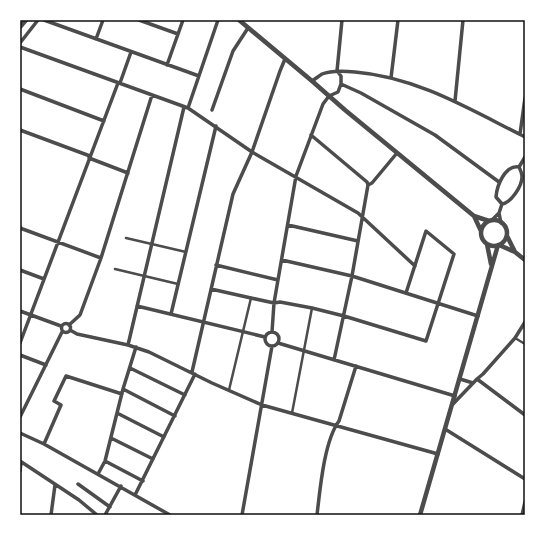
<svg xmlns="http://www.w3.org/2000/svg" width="545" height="535" font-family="Helvetica,sans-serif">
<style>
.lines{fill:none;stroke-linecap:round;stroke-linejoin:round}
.pedestrian{stroke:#4c4c4c;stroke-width:2.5}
.minor{stroke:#4c4c4c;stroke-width:3.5}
.tertiary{stroke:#4c4c4c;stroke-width:4.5}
.neatline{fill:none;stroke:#111;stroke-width:1.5}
</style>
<rect width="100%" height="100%" fill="#fff"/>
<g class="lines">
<path class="pedestrian" d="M126,238L186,252
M115,269L178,284
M515,338L525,344
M229,390L251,298
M292,413L312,308"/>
<path class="minor" d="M44,20L199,76
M139,20L178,34
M342,20L337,71L341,76V84L361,93L435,135L499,182
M96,39L103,20
M20,43L38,20
M20,47L188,108L252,152L358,213L415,266
M167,65L183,20
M391,78L398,20
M312,81C315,79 319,76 322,74C332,70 345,71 355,72C417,77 471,110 525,137
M120,83L131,52
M20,89L104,121
M455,101L463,20
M188,108L218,20
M212,110L233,51L248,28
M20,130L90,156
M520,134L525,98
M311,135L367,182L368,185
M89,158L128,173
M519,167L525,157
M502,204L496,197C497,185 505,165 519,167
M502,204C511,203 522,186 522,177C522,173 521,171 519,167
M499,213L501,223
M492,220L499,213L502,204
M288,225L358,241
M20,228L101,258
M282,260L352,276L478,316
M216,265L278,280
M20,270L44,279
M211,289L251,298L274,303L280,302L312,308L344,316L426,341L454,254L426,231L406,293
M137,306L265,337
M20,311L61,326
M171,314L216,126
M61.5 328a4.5 4.5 0 1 1 9 0a4.5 4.5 0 1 1-9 0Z
M69,325L80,315L101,258L152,95
M70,330L77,334L128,345L149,352L212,383L262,405L438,454
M265 339a7 7 0 1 1 14 0a7 7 0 1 1-14 0Z
M272,332L274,303L296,176L323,104L329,96L338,92L341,84
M20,343L118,83
M278,343L455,396
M128,345L184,107
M20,355L46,365
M334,360L352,276L368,185L372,183L397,153
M130,368L185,395
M192,372L233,194L252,152L280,71L285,59
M460,379L473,383
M477,379L525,415
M123,389L175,416
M453,404L477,379L483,374L515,338L525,322
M117,413L164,437
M20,417L62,332
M445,429L525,479
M20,433L44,444L170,515
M111,438L153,459
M44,444L61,405L54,401L66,376L122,394
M20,461L79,500L97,515
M105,461L143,481
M20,471L21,462
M98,474L105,461L123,389L136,347
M78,484L110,507
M135,495L195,374
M51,515L55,485
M105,515L121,486
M242,515L272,346
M317,515C320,490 324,441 339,421L356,366
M522,515L525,502"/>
<path class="tertiary" d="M239,20L312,81L345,110L474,216L489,221
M20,27L26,20
M474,216L481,231
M481 233a13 13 0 1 1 26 0a13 13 0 1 1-26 0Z
M507,236L515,252
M487,244L491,264
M499,245L515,252L525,260
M420,515L498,245"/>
</g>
<rect width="545" height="535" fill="none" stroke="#ffffff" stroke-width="42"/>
<rect x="21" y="21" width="503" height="493" class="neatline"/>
</svg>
